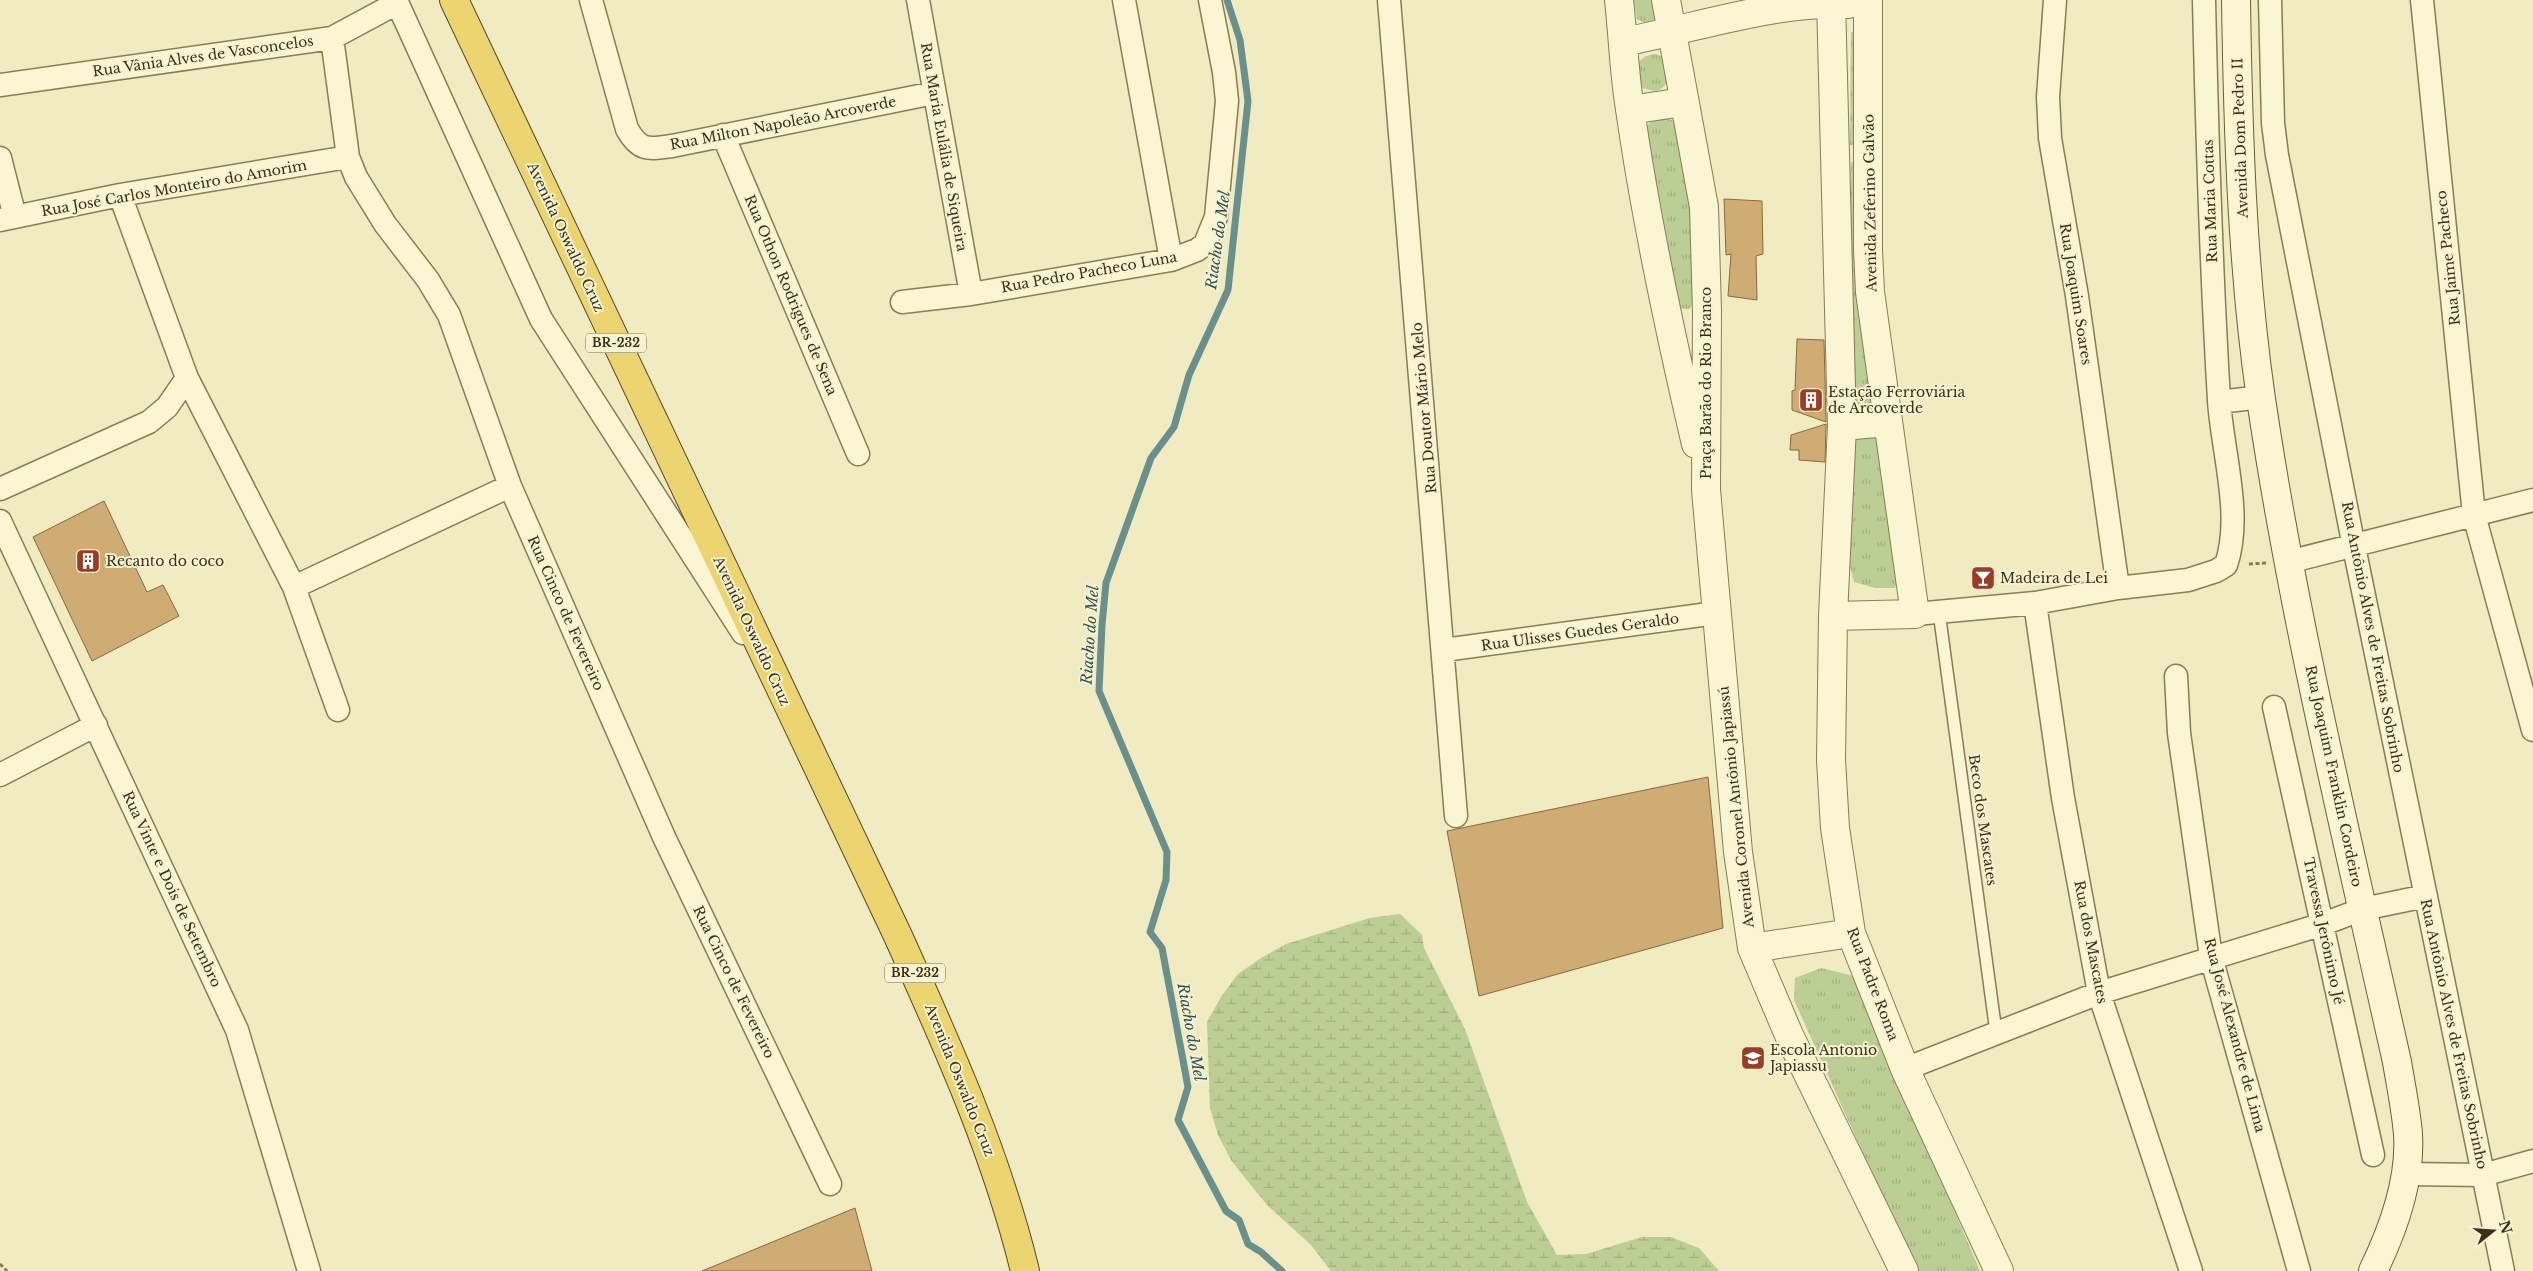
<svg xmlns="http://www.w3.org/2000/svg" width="2533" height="1271" font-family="'Libre Baskerville',serif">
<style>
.wetland{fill:url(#wetland-marsh)}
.park{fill:url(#park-tufts)}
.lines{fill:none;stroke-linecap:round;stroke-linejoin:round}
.stream{stroke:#6a908e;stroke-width:7}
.building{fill:#cfac74;stroke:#896a3c}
.service-casing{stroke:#897c57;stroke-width:14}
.minor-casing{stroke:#897c57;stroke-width:25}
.tertiary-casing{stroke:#897c57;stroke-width:30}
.secondary-casing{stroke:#6b5c3a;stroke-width:30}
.trunk-casing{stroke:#57482c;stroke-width:30}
.path{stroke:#897c57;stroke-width:3;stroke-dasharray:4 2.5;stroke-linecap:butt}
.service{stroke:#faf6d3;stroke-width:11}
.minor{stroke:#faf6d3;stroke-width:22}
.tertiary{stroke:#faf6d3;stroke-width:28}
.secondary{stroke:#faf6d3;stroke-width:28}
.trunk{stroke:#ecd471;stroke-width:28}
.labels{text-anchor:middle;stroke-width:4;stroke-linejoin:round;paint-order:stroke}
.shield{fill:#f7f3d0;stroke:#716a52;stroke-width:1}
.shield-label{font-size:12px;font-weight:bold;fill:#382f1c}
.street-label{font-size:14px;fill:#382f1c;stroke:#f7f3d0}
.poi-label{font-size:14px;fill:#382f1c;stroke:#f7f3d0;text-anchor:start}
.water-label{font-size:15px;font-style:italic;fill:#2b5259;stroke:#f7f3d0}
</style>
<defs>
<pattern id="wetland-marsh" width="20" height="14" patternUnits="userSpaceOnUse" patternTransform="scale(1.25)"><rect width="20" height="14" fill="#bbce93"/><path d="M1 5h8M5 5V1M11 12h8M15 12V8" fill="none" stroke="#a2b17e"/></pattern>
<pattern id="park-tufts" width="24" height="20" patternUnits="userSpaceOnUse" patternTransform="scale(1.25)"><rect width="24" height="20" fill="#bbce93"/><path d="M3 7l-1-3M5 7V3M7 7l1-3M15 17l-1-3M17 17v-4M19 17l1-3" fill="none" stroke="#a2b17e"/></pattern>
</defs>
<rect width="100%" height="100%" fill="#f0ebc0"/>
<path class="wetland" d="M1400,914L1422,935L1424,948L1465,1029L1527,1202L1557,1255L1586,1254L1642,1237H1671L1699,1248L1719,1271H1331L1311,1245L1268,1206L1249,1183L1231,1160L1218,1135L1210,1108L1207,1022L1221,997L1238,974L1261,958L1286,944L1370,918Z"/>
<path class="park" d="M1634,0H1657L1660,15L1648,25L1637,19Z
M1851,32L1860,33L1859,146L1850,145Z
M1655,54L1661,56L1671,69C1667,91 1657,96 1637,85V63L1646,56Z
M1663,117L1675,121L1684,132L1698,297L1689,309L1674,308L1642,134L1650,122Z
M1851,162L1857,164L1880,403L1850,405Z
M1867,434H1877L1901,573L1895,588H1875L1854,582L1850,566L1851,451L1853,441Z
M1821,968L1854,976L1980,1271H1916L1794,1000L1795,978Z"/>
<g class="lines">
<path class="stream" d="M1227,0L1240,40L1248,101L1228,290L1189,375L1174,427L1151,458L1106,583L1102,625L1099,691L1167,852L1166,880L1150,932L1162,948L1188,1087L1178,1120L1226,1211L1239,1220L1248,1244L1261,1252L1282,1271"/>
</g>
<path class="building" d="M1724,199L1762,201L1763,254L1756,256L1757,300L1728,296L1731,254L1726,255Z
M1797,339L1824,340L1826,422L1792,410V391L1795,390Z
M1826,424L1825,462L1799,460V450H1790L1791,435Z
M104,501L147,592L163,585L179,616L92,661L33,537Z
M1708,777L1723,928L1479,996L1447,831Z
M855,1208L872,1271H702Z"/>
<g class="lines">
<defs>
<path id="service" d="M1939,612L1996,1032"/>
<path id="minor" d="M396,0L541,319L743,633
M591,0L627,129C640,152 649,149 672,146L934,93
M918,0L971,294
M1124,0L1171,260
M1389,0L1456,816
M2055,0L2048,97L2050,138L2077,296L2118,588
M2270,0L2273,123L2277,155L2354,547L2503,1271
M2422,0L2474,515L2533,730
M332,38L348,157L356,177L385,224L428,280L449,315L510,486L664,837L830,1184
M0,85L332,38L397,3
M723,135L858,454
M0,158L15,217
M120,195L187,378L294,587L338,710
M0,220L120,195L348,157
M902,302L971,294L1171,260L1197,250L1205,244L1216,217L1227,101L1224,72L1210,0
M2219,402L2261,397
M0,489L149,422L167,407L187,378
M0,521L237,1030L309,1271
M2288,562L2533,500
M294,587L510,486
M2035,603L2063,798L2099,993L2191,1271
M1915,614L2035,603L2118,588L2188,580L2216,571L2226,565C2243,515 2222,451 2219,400C2211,267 2207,133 2204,0
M1444,650L1716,613
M2176,676L2179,733L2211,957L2299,1271
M2274,707L2373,1155
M0,775L96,725
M1905,1069L2099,993L2323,924L2363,909L2426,896
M2405,1174L2483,1175L2533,1161"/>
<path id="tertiary" d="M1619,0C1623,36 1624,73 1630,109C1646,222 1670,333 1696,444
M1666,0L1704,207L1707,311L1706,490L1738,852L1752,948L1789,1035L1904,1271
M1831,0L1842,426L1833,616L1831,760L1835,828L1851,933L1905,1069L1999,1271
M1623,42C1697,28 1772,1 1848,4
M1630,110L1683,102
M1842,426L1888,422
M1833,616L1915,614L1870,292L1868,250V0
M1752,948L1851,933"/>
<path id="secondary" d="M2236,0C2238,133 2242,267 2261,399C2294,622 2348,842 2397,1062C2401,1086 2406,1110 2408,1134C2411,1180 2393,1230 2373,1271"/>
<path id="trunk" d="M454,0L898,936C948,1047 996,1152 1025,1271"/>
</defs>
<use href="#service" class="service-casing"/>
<use href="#minor" class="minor-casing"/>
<use href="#tertiary" class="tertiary-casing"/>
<use href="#secondary" class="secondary-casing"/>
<use href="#trunk" class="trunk-casing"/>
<path class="path" d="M2249,564L2266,563
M0,1264L7,1271"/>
<use href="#service" class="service"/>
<use href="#minor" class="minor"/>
<use href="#tertiary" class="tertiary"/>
<use href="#secondary" class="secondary"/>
<use href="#trunk" class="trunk"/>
</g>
<defs>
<symbol id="building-square" viewBox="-11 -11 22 22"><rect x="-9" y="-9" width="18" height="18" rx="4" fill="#9b3c25" stroke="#f7f3d0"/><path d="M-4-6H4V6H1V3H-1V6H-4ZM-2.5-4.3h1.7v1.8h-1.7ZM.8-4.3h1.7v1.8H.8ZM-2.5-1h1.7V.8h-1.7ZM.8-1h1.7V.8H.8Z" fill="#fff"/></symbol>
<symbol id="bar-square" viewBox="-11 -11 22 22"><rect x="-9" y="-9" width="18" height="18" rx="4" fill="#9b3c25" stroke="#f7f3d0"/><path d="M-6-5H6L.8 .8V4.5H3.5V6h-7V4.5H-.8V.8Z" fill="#fff"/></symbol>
<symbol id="school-square" viewBox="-11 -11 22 22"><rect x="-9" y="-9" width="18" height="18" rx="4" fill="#9b3c25" stroke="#f7f3d0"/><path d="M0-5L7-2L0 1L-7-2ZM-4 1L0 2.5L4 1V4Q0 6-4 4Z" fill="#fff"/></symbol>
</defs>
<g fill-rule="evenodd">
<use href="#building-square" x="1797" y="386" width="28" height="28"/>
<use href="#building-square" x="74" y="547" width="28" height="28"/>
<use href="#bar-square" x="1969" y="564" width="28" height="28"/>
<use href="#school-square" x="1739" y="1044" width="28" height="28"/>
</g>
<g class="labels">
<g class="shield">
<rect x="586" y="333.5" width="60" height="19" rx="4"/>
<rect x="885" y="963.5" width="60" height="19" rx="4"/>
</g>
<g class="shield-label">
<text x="616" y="347">BR-232</text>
<text x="915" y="977">BR-232</text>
</g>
<g class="street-label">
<text transform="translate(203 56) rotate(-8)" y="5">Rua Vânia Alves de Vasconcelos</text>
<text transform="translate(783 123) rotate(-11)" y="5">Rua Milton Napoleão Arcoverde</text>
<text transform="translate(2240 138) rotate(-92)" y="5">Avenida Dom Pedro II</text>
<text transform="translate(944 147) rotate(80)" y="5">Rua Maria Eulália de Siqueira</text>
<text transform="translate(174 188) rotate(-10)" y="5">Rua José Carlos Monteiro do Amorim</text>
<text transform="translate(2210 201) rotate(-92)" y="5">Rua Maria Cottas</text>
<text transform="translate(1870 203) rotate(-91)" y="5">Avenida Zeferino Galvão</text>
<text transform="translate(566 237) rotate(65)" y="5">Avenida Oswaldo Cruz</text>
<text transform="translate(2448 258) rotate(-96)" y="5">Rua Jaime Pacheco</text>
<text transform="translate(1089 272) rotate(-10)" y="5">Rua Pedro Pacheco Luna</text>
<text transform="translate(2076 294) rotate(81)" y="5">Rua Joaquim Soares</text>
<text transform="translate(791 295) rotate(67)" y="5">Rua Othon Rodrigues de Sena</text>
<text transform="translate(1706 383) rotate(-90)" y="5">Praça Barão do Rio Branco</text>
<text transform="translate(1424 408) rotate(-95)" y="5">Rua Doutor Mário Melo</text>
<text transform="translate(566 613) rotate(66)" y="5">Rua Cinco de Fevereiro</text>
<text transform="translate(752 631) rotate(65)" y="5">Avenida Oswaldo Cruz</text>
<text transform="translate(1580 632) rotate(-8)" y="5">Rua Ulisses Guedes Geraldo</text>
<text transform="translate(2373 637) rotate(79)" y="5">Rua Antônio Alves de Freitas Sobrinho</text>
<text transform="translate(2334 776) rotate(78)" y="5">Rua Joaquim Franklin Cordeiro</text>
<text transform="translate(1736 807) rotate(-96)" y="5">Avenida Coronel Antônio Japiassú</text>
<text transform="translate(1983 820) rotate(82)" y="5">Beco dos Mascates</text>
<text transform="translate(172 889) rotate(65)" y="5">Rua Vinte e Dois de Setembro</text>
<text transform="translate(2324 931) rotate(78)" y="5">Travessa Jerônimo Jé</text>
<text transform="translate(2091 942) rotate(79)" y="5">Rua dos Mascates</text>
<text transform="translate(734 982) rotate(64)" y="5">Rua Cinco de Fevereiro</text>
<text transform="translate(1873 984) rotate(69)" y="5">Rua Padre Roma</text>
<text transform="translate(2454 1034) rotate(78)" y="5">Rua Antônio Alves de Freitas Sobrinho</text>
<text transform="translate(2235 1035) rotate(75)" y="5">Rua José Alexandre de Lima</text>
<text transform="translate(960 1080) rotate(68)" y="5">Avenida Oswaldo Cruz</text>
</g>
<g class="poi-label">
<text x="1828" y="397">Estação Ferroviária<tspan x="1828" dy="16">de Arcoverde</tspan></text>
<text x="106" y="566">Recanto do coco</text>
<text x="2000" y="583">Madeira de Lei</text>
<text x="1770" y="1055">Escola Antonio<tspan x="1770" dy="16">Japiassu</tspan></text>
</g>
<g class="water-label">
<text transform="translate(1218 240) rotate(-82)" y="5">Riacho do Mel</text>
<text transform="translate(1090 635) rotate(-86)" y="5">Riacho do Mel</text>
<text transform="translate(1191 1032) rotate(80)" y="5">Riacho do Mel</text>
</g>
</g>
<g transform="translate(2493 1231) rotate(73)" stroke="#f7f3d0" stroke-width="4" paint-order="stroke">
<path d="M0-4L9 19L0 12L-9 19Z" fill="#382f1c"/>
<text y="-8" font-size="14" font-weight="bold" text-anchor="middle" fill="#382f1c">N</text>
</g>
</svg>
